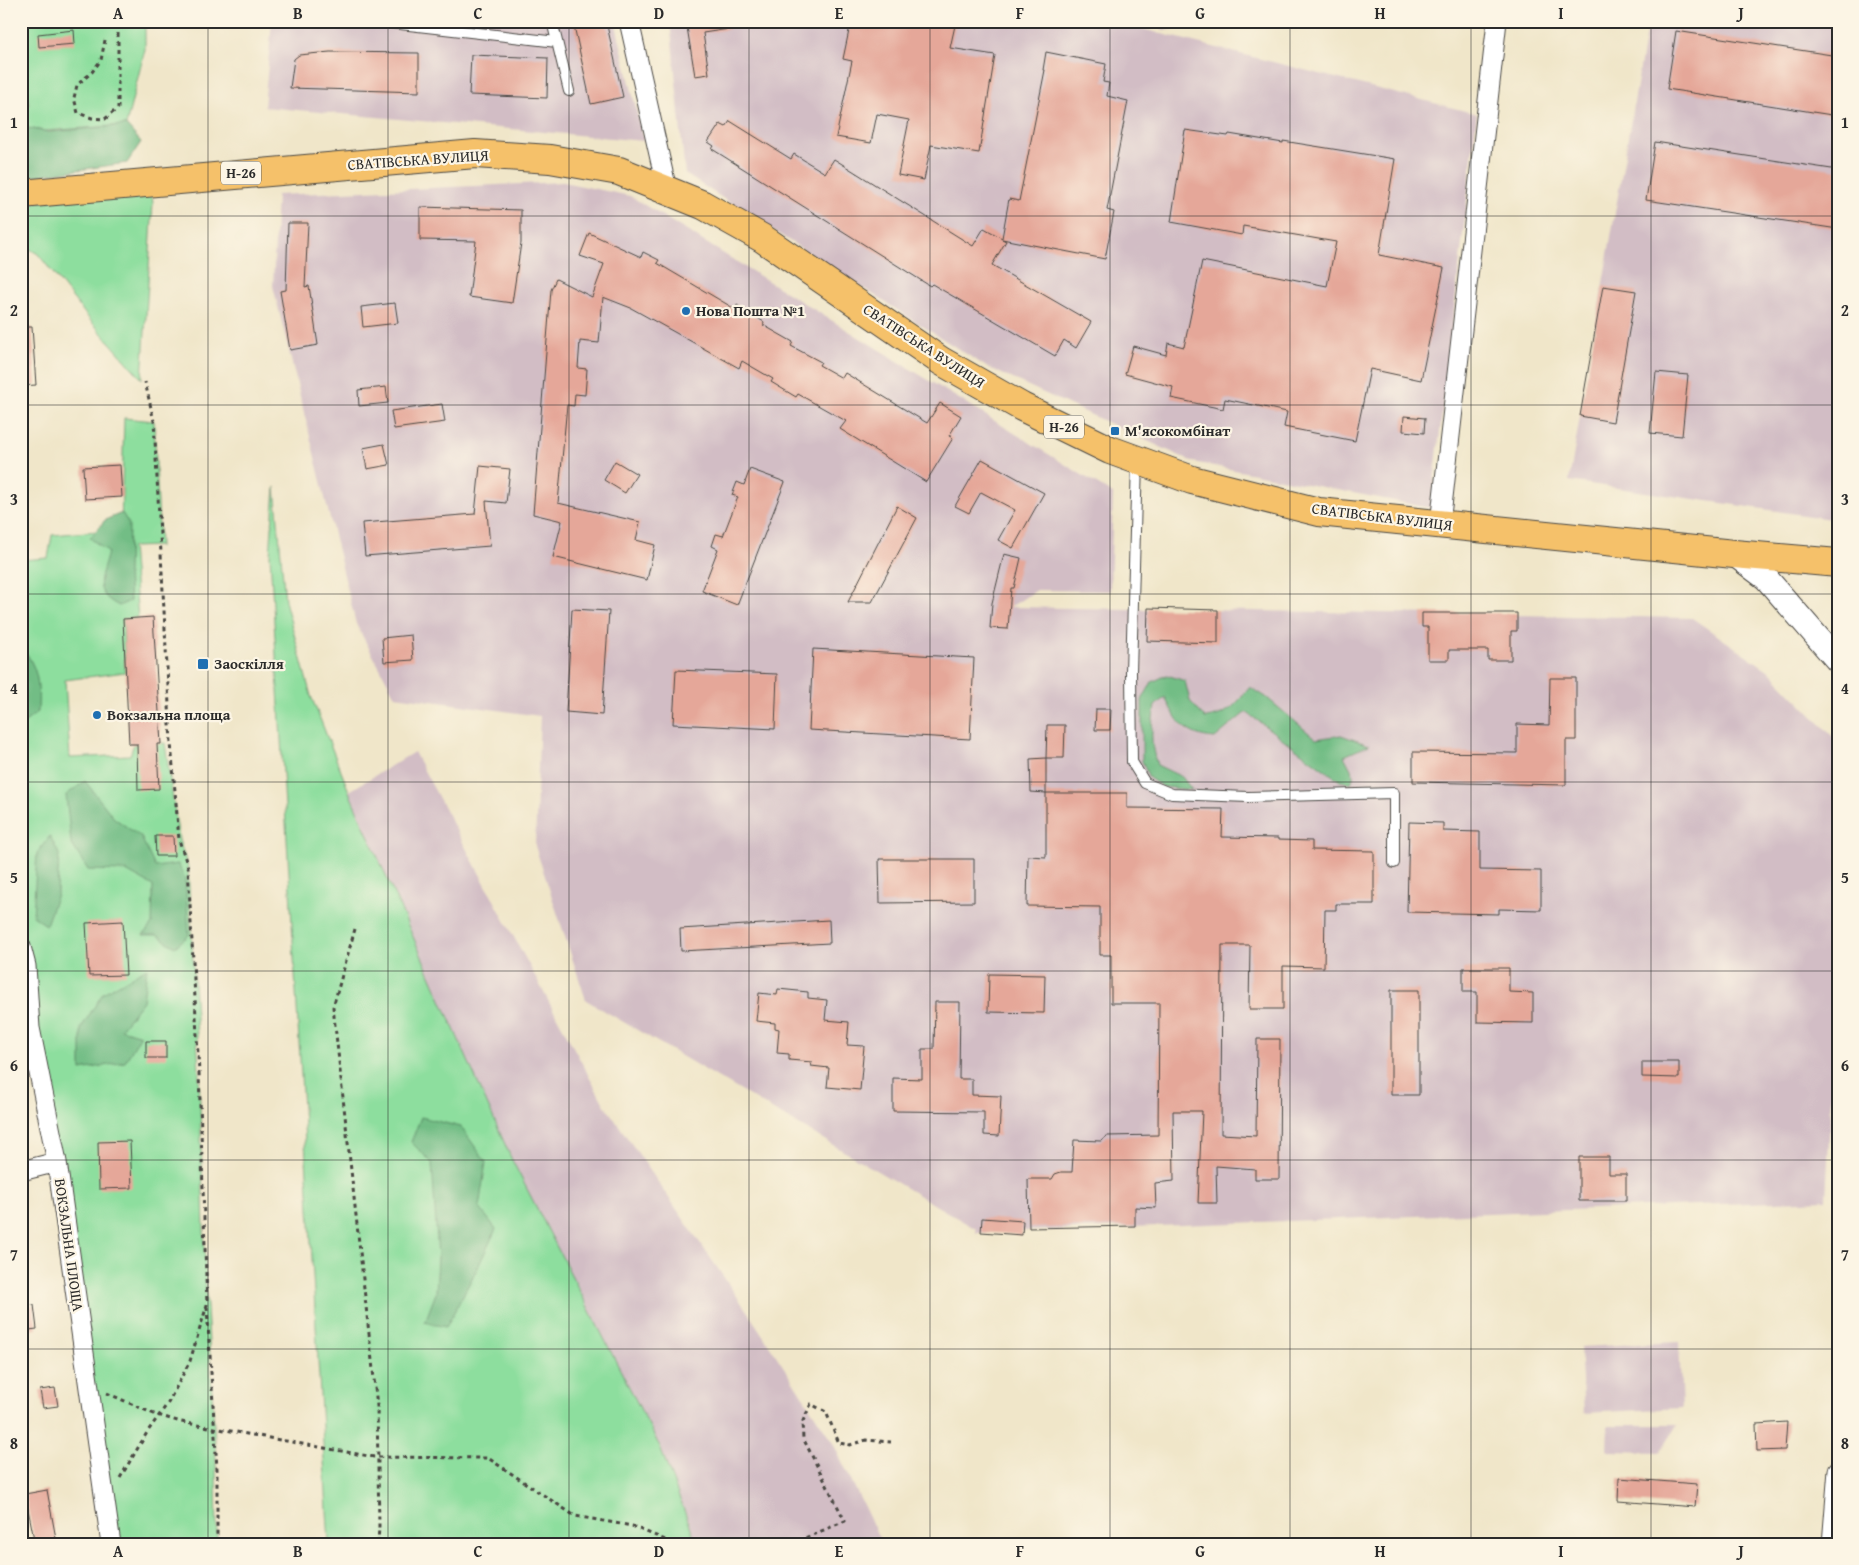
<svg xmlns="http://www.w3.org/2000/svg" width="1859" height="1565" font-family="'Gentium Book Plus',serif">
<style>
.industrial{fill:#d2bdc5}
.green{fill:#8dde9e;stroke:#5c8464}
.forest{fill:#72bd85;stroke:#4e7458}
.building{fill:#e5a799}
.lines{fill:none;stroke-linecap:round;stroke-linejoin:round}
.service-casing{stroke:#494743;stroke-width:12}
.minor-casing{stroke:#494743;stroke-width:21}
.tertiary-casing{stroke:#494743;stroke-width:26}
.primary-casing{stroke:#494743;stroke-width:30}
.path{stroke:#494743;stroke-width:3;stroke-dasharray:4 4;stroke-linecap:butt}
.service{stroke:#fff;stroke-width:10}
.minor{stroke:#fff;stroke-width:19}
.tertiary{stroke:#fff;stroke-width:24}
.primary{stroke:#f5c16b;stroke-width:28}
.grid{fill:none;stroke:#2b2b2b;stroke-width:1;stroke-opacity:0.55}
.poi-dot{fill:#1f6fb2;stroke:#fcf5e5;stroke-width:2}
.labels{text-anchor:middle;stroke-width:4.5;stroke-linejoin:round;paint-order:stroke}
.shield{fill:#fcf5e5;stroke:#6a6863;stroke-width:1}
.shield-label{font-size:14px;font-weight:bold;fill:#2b2b2b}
.street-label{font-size:15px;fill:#2b2b2b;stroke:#fcf5e5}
.poi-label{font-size:15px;font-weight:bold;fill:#2b2b2b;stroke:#fcf5e5;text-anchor:start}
.neatline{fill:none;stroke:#2b2b2b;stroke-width:2}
.grid-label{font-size:16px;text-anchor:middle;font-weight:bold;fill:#2b2b2b}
</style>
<rect width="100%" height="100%" fill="#fcf5e5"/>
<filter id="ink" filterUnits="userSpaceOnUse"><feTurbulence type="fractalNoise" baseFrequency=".02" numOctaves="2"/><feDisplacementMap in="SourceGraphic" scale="10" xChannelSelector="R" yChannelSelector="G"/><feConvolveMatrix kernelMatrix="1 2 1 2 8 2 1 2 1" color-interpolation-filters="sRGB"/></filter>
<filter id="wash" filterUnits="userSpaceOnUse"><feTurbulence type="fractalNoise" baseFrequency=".0096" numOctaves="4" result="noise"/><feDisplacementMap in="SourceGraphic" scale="20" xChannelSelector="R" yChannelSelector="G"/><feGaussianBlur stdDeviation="1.12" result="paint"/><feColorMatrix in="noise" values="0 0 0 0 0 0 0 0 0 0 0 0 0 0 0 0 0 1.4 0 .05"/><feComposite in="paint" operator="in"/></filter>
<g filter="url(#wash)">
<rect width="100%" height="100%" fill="#f0e6c9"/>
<path class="industrial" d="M272,21H615L644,141L264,107Z
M670,21H1111L1477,114L1431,508L1193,462L985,366L685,174Z
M1132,21H1228L1166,30L1135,25Z
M1648,21H1838V520L1569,481Z
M563,182L630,196L1113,494L1110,591L1037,590L1010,607L1692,618L1768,670L1838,742V952L1826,1200L976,1233V1229L586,1000L535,846L540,716L395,696L356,624L273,286L277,195Z
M414,752L604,1104L747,1311L832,1441L882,1544H697L659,1445L507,1151L323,807Z
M1679,1342L1682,1408L1584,1413L1580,1347Z
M1608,1425H1677L1660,1452L1607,1451Z"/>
<path class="green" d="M21,21H145V49L126,125L45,131L21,127V107L29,105L21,65Z
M151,190L153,203L142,379L90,320L38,254L21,244V204Z
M124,418L154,421L160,546L132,547L138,618L123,619L125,672L65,680L70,758L130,755L134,744L165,743L179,840L188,867L199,1073L206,1291L216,1459L217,1544H111L21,961V560L48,558L52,535L121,529Z
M275,487L285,601L311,696L352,799L512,1160L659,1445L697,1544H329L270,555Z"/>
<path class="forest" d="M126,125L141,142L127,163L21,178V127L49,132Z
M122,513L129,524L128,573L130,601L119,606C90,591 102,578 108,552L90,538L105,520Z
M21,646C39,669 39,684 38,712L21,725Z
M1167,675L1185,681L1190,701L1205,718C1228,716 1236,704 1250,687L1266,697L1316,739L1341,735L1369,745L1344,756L1354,775L1351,783L1340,781L1246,712L1215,738C1185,736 1177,722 1165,697L1155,706C1151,727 1150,745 1157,765L1182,777L1192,790L1163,787L1149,778L1142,761V700L1152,682Z
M85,781L114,818L141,837L155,867L178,864L185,878L189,935L175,947L157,935H143L152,924L153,886L126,871L88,870L71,843L66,795Z
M50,836L59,854L57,894L46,925L33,916L37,853Z
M147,968L143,1001L121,1029L141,1035L125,1062L81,1070V1028L103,993Z
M421,1117L461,1127L486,1162L479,1207L496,1229L478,1267L446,1327L425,1322L436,1293L438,1257L432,1163L411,1142Z"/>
<g id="blocks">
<path class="building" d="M573,21H606L623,97L591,104Z
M686,21H729V29L703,33L709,74L695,76Z
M851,21H956L950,48L995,55L979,153L931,145L924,180L898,175L909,120L877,114L871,143L836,137L852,61L843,59Z
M74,30L75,44L39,47L38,34Z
M1676,31L1838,56V116L1667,89Z
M330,52L419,53V92L290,88L294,59L299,55Z
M1046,52L1106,64L1103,82L1109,83L1107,96L1128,101L1107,210L1114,212L1105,259L1002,239L1006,241L992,265L1091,322L1076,348L1064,340L1055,356L932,284L930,286L712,149L714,146L708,142L720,124L726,127L730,121L791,159L794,154L825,173L834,159L973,246L984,228L1002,238L1009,199L1019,201L1045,70H1043Z
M471,55L548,58L547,98L469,95Z
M1185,130L1228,136L1229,134L1283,143V141L1395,159L1379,255L1444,268L1421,380L1370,369L1355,441L1284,427L1287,412L1225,399L1223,409L1171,398L1173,387L1125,374L1133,346L1166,355L1168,343L1184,347L1202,261L1327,286L1336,242L1243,226L1242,235L1171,222Z
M1655,142L1838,170V229L1646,200Z
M420,207L521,210V243L512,303L469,297L476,241L420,240Z
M288,223H308L305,287L309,286L318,345L290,350L280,291L286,290Z
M589,233L641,257L643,252L659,260L657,263L735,309L737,305L764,322L763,325L793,342L791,346L821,362L819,365L842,378L845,373L927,423L940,403L961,416L949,436L953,438L926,482L840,429L846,421L798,394L796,397L771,382L773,379L742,361L739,368L631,308L603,297L599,343L580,341L578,368L587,369L585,395L575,394L574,406L567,405L558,503L640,522L636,540L655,545L647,580L553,557L562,521L533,514L551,290L556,279L592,297L604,264L580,256Z
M1603,286L1636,291L1613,422L1580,416Z
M395,303L398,323L363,327L361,307Z
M21,327H32L36,385L21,386Z
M1656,372L1688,375L1682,436L1650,433Z
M386,387L388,403L359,406L358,390Z
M442,404L445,422L394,429L391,411Z
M1404,416L1425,418L1424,433L1403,431Z
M384,444L389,465L367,469L363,448Z
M982,459L1044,493L1013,548L998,540L1015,510L981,492L969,513L955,506Z
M615,461L637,474L625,493L604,480Z
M120,465L122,497L85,499L83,467Z
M480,466L510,469L506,503L486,501L490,546L365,556L362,523L475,514Z
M750,469L785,482L737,605L702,591L718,549L712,546L716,534L723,536L738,497L732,495L737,482L744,485Z
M897,506L917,518L872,602H848Z
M1004,554L1021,558L1014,588H1011L1008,629L990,628L992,603Z
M1148,608L1218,610V643L1147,641Z
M572,609L609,611L602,715L566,712Z
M1422,613H1517V631H1511V660H1488V650H1449V660H1428V627H1422Z
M153,617L161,744H157L159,789L138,790L137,744H129L123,619Z
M411,635L413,660L384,662L382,638Z
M813,649L974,658L970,739L809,730Z
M676,670L777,674L775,729L673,724Z
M1550,678H1576V740H1566V785L1413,782V752L1517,753V724L1549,725Z
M1096,709H1111L1110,730H1095Z
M1047,725H1065L1064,758H1046Z
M1046,758V793L1031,792L1030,759Z
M1046,793H1127V808L1223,809L1222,837L1278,838V840L1312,841V850L1374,851V904H1336V910H1325L1324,967L1283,966V1009H1249L1250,945H1222L1221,1134L1256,1136L1257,1039H1280L1279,1179H1255V1169L1216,1166L1217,1203H1198L1202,1111H1173L1174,1181L1155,1183L1156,1208L1135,1207V1226L1029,1228L1028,1179H1052L1055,1174L1061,1172H1072L1074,1140L1101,1141L1107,1136L1158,1135L1159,1003H1111V955H1100V907L1027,906L1028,856L1046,857Z
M1409,822L1443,823V831L1480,832V870L1541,871V910L1499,909V914L1407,912Z
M155,836H173L174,856H156Z
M879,859H974V902L880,903Z
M829,920L830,943L681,951L680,929Z
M123,921L126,975L89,976L86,923Z
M1463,968H1509V992L1533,993V1023L1477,1022V992H1463Z
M989,974L1045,975L1044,1013L988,1012Z
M778,989L808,992V998L827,1000L825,1020L849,1022L847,1045L864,1046L860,1090L827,1087L829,1068L811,1066L812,1062L789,1060V1054L777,1053L779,1029L775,1028V1023L756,1021L759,993L777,995Z
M1391,990H1419V1095H1391Z
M935,1002H960L959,1079H972V1095L1001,1096L999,1136L984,1135V1112L893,1111V1078L922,1079V1049H934Z
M146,1041H166V1058H146Z
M1642,1062H1679V1078L1642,1077Z
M130,1141L132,1188L99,1189L98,1142Z
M1579,1157H1609V1174H1626V1201H1579Z
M982,1218L1023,1221L1022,1235L981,1232Z
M34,1305L37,1329L21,1331V1307Z
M55,1388L58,1406L43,1408L40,1390Z
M1787,1422L1785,1450L1757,1451L1756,1424Z
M1619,1478L1697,1484L1695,1507L1618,1501Z
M47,1490L57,1544H35L25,1494Z"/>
</g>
</g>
<g filter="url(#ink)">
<use href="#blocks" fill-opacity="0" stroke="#494743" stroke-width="1"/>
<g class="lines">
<defs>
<path id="service" d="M374,21L557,42
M552,21L569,91
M1137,461L1131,672L1132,762L1145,783L1172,794L1248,797L1394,793V863"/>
<path id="minor" d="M629,21L667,190
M1440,524L1497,21
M21,947L26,966L30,1028L57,1162L111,1544
M21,1171L57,1162
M1832,1544L1838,1470"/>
<path id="tertiary" d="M1734,554L1766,578L1838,661"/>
<path id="primary" d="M21,194L475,154L550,159L619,171L703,205L762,238L941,361L1022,407L1110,450L1192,480L1319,512L1734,554L1838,563"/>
</defs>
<use href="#service" class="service-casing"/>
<use href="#minor" class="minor-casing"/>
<use href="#tertiary" class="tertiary-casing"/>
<use href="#primary" class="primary-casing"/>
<path class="path" d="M105,40L101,60L92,72L77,85L74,98L78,113L92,118L105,119L118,108V21
M355,929L333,1007L377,1406L379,1526L378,1544
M207,1307L217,1469V1544
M107,1393L154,1414L181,1422L374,1457L488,1458L575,1516L632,1526L675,1544
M120,1478L148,1431L168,1403L190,1361L207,1305L199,1073L188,867L179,840L171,743L154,421L145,382
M791,1544L845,1521L803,1438L802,1423L811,1404L826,1412L839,1443L850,1445L866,1440L891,1442"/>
<use href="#service" class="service"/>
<use href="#minor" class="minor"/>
<use href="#tertiary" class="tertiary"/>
<use href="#primary" class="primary"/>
</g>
</g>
<path class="grid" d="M208,21V1544M388,21V1544M569,21V1544M749,21V1544M930,21V1544M1110,21V1544M1290,21V1544M1471,21V1544M1651,21V1544M21,216H1838M21,405H1838M21,594H1838M21,782H1838M21,971H1838M21,1160H1838M21,1349H1838"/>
<g class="poi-dot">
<circle cx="686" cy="311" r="5"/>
<rect x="1110" y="426" width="10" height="10" rx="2.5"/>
<rect x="197" y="658" width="12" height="12" rx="2.5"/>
<circle cx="97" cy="715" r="5"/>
</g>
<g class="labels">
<g class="shield">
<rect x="221" y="161.5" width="40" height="23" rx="4"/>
<rect x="1044" y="415.5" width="40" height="23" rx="4"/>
</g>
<g class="shield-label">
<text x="241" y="178">Н-26</text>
<text x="1064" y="432">Н-26</text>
</g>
<g class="street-label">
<text transform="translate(418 160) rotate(-4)" y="5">СВАТІВСЬКА ВУЛИЦЯ</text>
<text transform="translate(924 346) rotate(33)" y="5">СВАТІВСЬКА ВУЛИЦЯ</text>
<text transform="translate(1382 517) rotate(7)" y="5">СВАТІВСЬКА ВУЛИЦЯ</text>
<text transform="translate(69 1245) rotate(82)" y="5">ВОКЗАЛЬНА ПЛОЩА</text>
</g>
<g class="poi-label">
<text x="696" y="316">Нова Пошта №1</text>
<text x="1125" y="436">М'ясокомбінат</text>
<text x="214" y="669">Заоскiлля</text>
<text x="107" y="720">Вокзальна площа</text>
</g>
</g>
<rect width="1859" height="1565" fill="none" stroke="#fcf5e5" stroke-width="55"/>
<rect x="28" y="28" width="1804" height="1510" class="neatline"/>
<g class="grid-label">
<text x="118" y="19">A</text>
<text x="298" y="19">B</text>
<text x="478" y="19">C</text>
<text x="659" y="19">D</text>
<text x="839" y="19">E</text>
<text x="1020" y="19">F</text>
<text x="1200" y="19">G</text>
<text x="1380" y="19">H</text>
<text x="1561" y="19">I</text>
<text x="1741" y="19">J</text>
<text x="14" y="128">1</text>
<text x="1845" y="128">1</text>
<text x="14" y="316">2</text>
<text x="1845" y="316">2</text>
<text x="14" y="505">3</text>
<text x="1845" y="505">3</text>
<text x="14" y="694">4</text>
<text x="1845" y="694">4</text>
<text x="14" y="883">5</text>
<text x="1845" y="883">5</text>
<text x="14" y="1071">6</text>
<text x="1845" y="1071">6</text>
<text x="14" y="1260">7</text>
<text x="1845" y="1260">7</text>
<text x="14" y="1449">8</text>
<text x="1845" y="1449">8</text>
<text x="118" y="1557">A</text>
<text x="298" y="1557">B</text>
<text x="478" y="1557">C</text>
<text x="659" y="1557">D</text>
<text x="839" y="1557">E</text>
<text x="1020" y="1557">F</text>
<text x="1200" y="1557">G</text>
<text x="1380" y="1557">H</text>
<text x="1561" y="1557">I</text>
<text x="1741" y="1557">J</text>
</g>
</svg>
